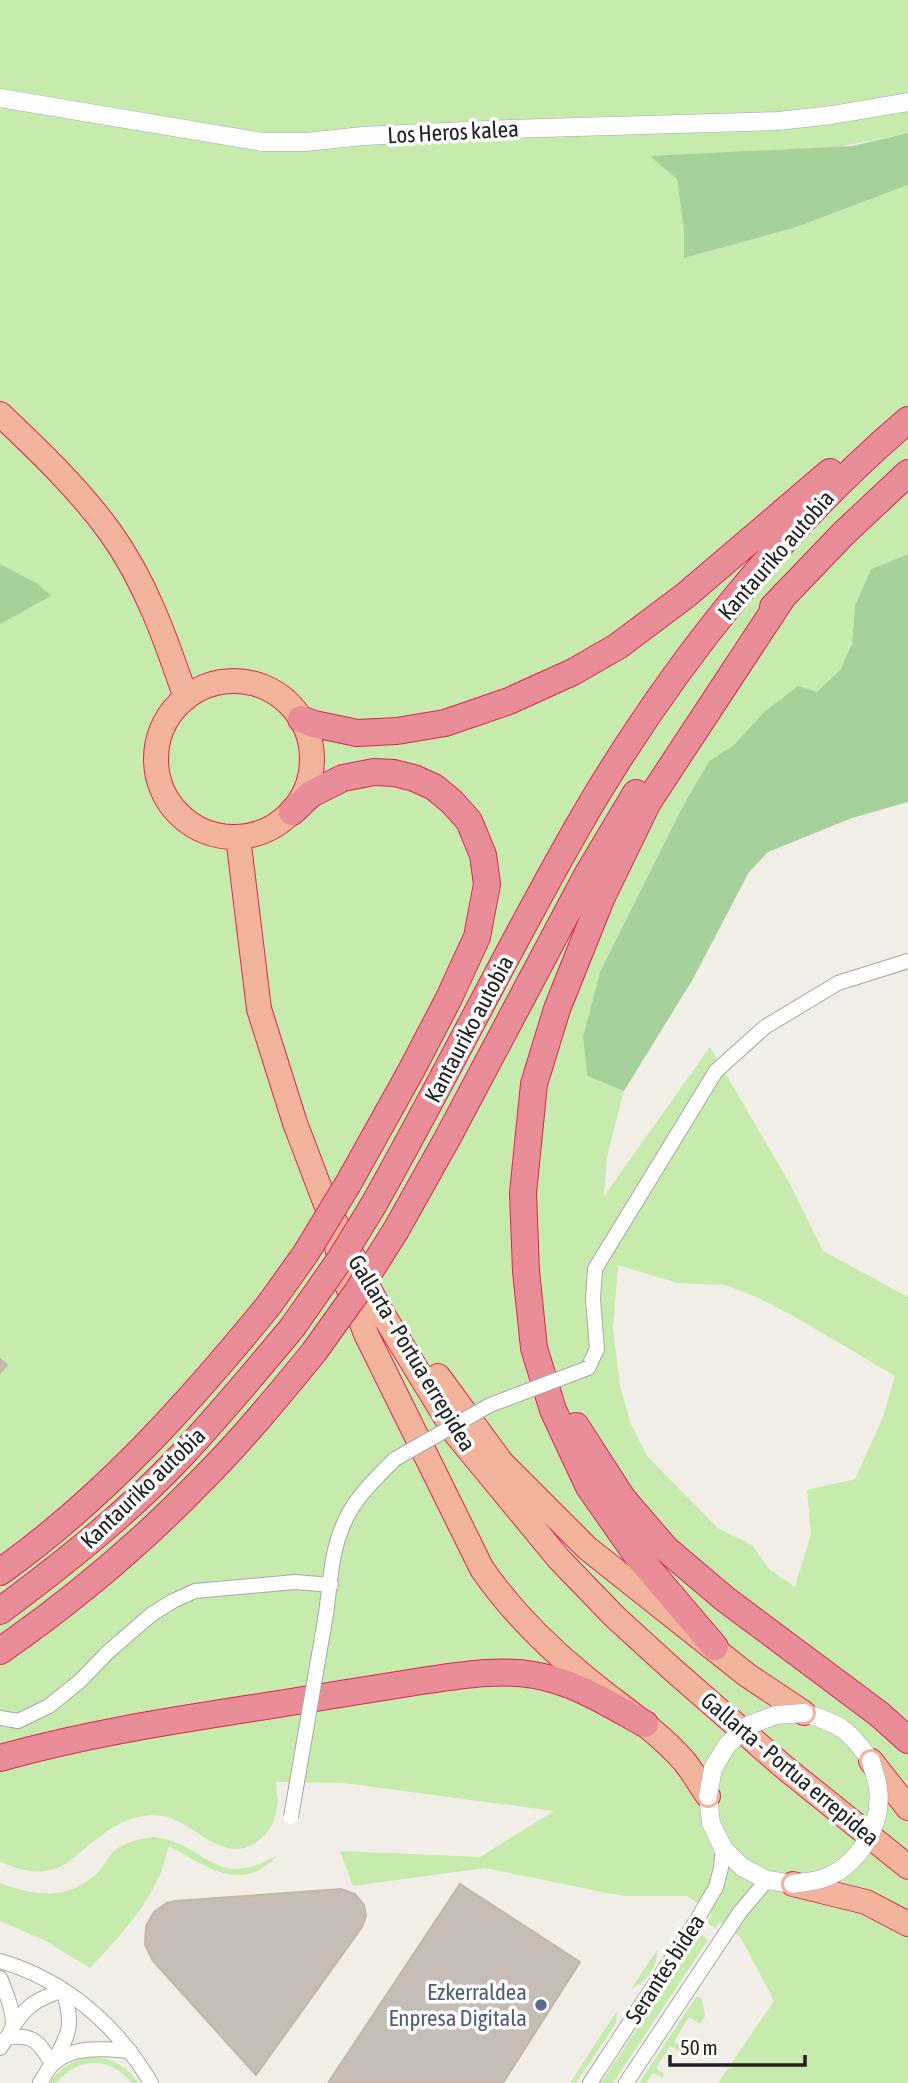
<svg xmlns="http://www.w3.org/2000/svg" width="908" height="2083" font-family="'Asap Condensed',sans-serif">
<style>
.grass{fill:#c7ebac;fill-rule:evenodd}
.forest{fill:#a7d19b}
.building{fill:#c6beb6;stroke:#c3b6a8;stroke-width:2}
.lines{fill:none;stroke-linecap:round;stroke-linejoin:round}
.minor-casing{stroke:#a7a7a7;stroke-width:16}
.tertiary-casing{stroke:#a7a7a7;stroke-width:19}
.trunk-casing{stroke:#de2456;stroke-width:26}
.motorway-casing{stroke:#de2456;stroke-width:28}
.minor{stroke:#fff;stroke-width:14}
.tertiary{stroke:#fff;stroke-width:18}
.trunk{stroke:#f3b49c;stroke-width:24}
.motorway{stroke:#e98e98;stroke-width:26}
.minor-bridge-casing{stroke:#a7a7a7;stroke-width:16;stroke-linecap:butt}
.tertiary-bridge-casing{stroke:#a7a7a7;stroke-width:19;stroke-linecap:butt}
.motorway-bridge-casing{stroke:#de2456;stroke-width:28;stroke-linecap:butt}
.minor-bridge{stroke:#fff;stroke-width:14}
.tertiary-bridge{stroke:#fff;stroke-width:18}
.motorway-bridge{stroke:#e98e98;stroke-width:26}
.service-dot{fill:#5c6f8a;stroke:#fff;stroke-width:2.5}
.labels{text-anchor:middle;stroke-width:7;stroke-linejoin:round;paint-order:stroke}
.street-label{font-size:23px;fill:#202020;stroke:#fff}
.service-label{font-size:23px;fill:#4e5e75;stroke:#fff;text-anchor:end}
</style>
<rect width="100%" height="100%" fill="#f1eee7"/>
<path class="grass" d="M0,0H908V133L677,179L684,231L685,258L794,228L908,185V554L871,569L855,605L852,644L840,670L817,693L764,712L734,745L709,761L684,804L600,972L583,1037L587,1076L624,1091L607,1157L604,1196L710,1047L790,1184L823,1251L908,1297V2083H718L774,2001L741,1938L720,1922L715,1928L707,1923L712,1915L688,1896H623L485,1868L353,1886L340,1851L480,1857L554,1811L344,1783L276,1782C276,1790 279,1800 277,1808C275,1824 265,1839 250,1846C219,1860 192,1821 163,1816C130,1811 106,1831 83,1850C71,1860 62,1869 46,1871C29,1873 16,1868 0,1862ZM618,1265L677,1283L726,1285L759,1298L804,1322L895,1376L883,1417L855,1479L807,1490L811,1534L795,1587L770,1570L752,1545L719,1529L647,1456L631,1424L620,1386L613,1328Z
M154,1837C210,1844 212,1892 278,1855C273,1860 267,1865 261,1869C229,1887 196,1860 169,1846C166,1856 163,1867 159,1877C143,1912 116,1940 90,1968L44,1940L0,1921V1883C35,1897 72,1901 101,1869C105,1864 108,1857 113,1852C124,1842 140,1839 154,1837Z
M700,1934L708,1940L613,2083H601Z
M657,1950C659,1965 645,1984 631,1989Z
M696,1997H699L702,1999L705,2016L700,2024L689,2017L674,2041L683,2049L679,2051L670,2046L656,2068L664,2074L663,2078L653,2073L646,2083H639Z
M617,2011L616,2023L576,2083H570Z
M96,2057C115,2060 128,2067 138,2083H132C110,2056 79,2057 56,2083H49C61,2066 76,2058 96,2057Z"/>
<path class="forest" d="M908,133V185L794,228L684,258V231L677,179L650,156L852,146Z
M908,554V802L852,818L768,852L749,872L693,979L624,1091L587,1076L583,1037L600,972L684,804L709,761L734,745L764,712L798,686L817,692L840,670L852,644L855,605L871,569Z
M0,564L38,584L51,596L0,624Z"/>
<path class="building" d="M0,1359L7,1365L0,1373Z
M460,1884L580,1962L503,2083H328Z
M341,1889L355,1894L364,1905L366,1916L362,1927L256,2075L153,1961L145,1945L146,1926L154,1912L167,1903L175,1901Z"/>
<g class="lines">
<defs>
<path id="minor" d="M588,1368L597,1349L593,1299L595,1269L716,1071L765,1027L838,983L908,961
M325,1620C330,1590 330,1556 342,1528C352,1500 375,1479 395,1459
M0,1718L18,1721L49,1706L80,1681L108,1652L152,1614L173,1601L195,1591L295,1582L331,1585
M0,1961C65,1980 117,2025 151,2083
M0,1978C5,1990 16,2016 12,2028C10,2035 4,2042 0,2048
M6,2038C33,2033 39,2042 52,2064C70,2034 74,2024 63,1990C38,1999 27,2004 12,2028
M40,2083C44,2077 48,2068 53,2064C72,2045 106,2049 130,2051
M590,2083L695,1923L716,1887L721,1868L723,1848
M626,2083L740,1912L767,1880"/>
<path id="tertiary" d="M0,98L263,142H306L363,136L509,129L778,121L832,115L908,102
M804,1713C841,1724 849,1730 871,1761
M708,1796L711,1823L723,1848L742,1867L767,1880L793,1884"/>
<path id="trunk" d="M0,414C39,451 78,488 110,532C146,582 166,640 186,698
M156 759a78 78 0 1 1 156 0a78 78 0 1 1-156 0Z
M238,837L259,1009L295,1123L325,1202L379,1308L456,1434L559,1559L615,1617L672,1669L784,1767L908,1867
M337,1247L344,1277L366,1334L482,1569C510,1609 543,1643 581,1674C615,1703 654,1727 684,1761C693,1772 700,1785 708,1796
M438,1376L502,1463L587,1548L747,1675L804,1713
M871,1761L908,1808
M793,1884L866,1902L908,1924"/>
<path id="motorway" d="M773,607L844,533L908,473
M301,719L314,724L357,733L397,731L445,723L509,701L573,672L618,646L686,595L830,472
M292,812L311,794L343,778L374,772L394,773L414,778L434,787L452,802L469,821L483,855L487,884L477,937L449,998L411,1071L348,1184
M374,1204C420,1122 463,1039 507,956C536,902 565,847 597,794C680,657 786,524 908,420
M396,1230L447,1139L587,875L636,793
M576,1426L623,1499L666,1549L725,1599L879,1714L908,1740
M0,1572C104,1498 189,1403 269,1305
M0,1611C63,1564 125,1515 179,1458C219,1416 255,1372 292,1328
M715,1647L636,1554L589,1487L553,1410L534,1348L526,1271L523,1193L534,1084L557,1009L601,899L648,802L784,595
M0,1651C72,1601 140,1544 201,1481C242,1440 278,1396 314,1352
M0,1758C109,1727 222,1714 334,1695C365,1690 397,1685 428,1680C464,1675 498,1669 534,1675C575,1682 609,1704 645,1724"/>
</defs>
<use href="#minor" class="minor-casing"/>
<use href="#tertiary" class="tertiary-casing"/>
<use href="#trunk" class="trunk-casing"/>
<use href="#motorway" class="motorway-casing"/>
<use href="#minor" class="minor"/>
<use href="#tertiary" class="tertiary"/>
<use href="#trunk" class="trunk"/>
<use href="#motorway" class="motorway"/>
<defs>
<path id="minor-bridge" d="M395,1459L490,1405L588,1368
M291,1817L325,1620"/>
<path id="tertiary-bridge" d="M708,1796L713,1768L728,1744L749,1725L776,1715L804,1713
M793,1884C802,1882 812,1882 821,1879C857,1868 883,1826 878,1788C877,1779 873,1770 871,1761"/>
<path id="motorway-bridge" d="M269,1305L306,1253L348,1184
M292,1328L341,1258L374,1204
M314,1352L357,1292L396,1230"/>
</defs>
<use href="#minor-bridge" class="minor-bridge-casing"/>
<use href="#tertiary-bridge" class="tertiary-bridge-casing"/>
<use href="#motorway-bridge" class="motorway-bridge-casing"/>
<use href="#minor-bridge" class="minor-bridge"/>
<use href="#tertiary-bridge" class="tertiary-bridge"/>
<use href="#motorway-bridge" class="motorway-bridge"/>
</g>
<circle class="service-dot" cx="541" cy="2005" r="7"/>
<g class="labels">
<g class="street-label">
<text transform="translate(453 132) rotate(-3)" y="8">Los Heros kalea</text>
<text transform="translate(776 555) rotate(-49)" y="8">Kantauriko autobia</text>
<text transform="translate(469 1029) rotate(-62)" y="8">Kantauriko autobia</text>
<text transform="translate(412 1353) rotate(59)" y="8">Gallarta - Portua errepidea</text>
<text transform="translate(143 1488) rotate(-44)" y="8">Kantauriko autobia</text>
<text transform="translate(790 1769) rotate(40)" y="8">Gallarta - Portua errepidea</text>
<text transform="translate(665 1969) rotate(-57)" y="8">Serantes bidea</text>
</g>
<g class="service-label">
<text x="527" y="2000">Ezkerraldea<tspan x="527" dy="26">Enpresa Digitala</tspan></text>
</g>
</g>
<path d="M670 2055v10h135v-10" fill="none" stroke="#202020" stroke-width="3.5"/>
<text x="680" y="2055" font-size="21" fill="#202020" stroke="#ffffff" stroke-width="5" paint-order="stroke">50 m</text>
</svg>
